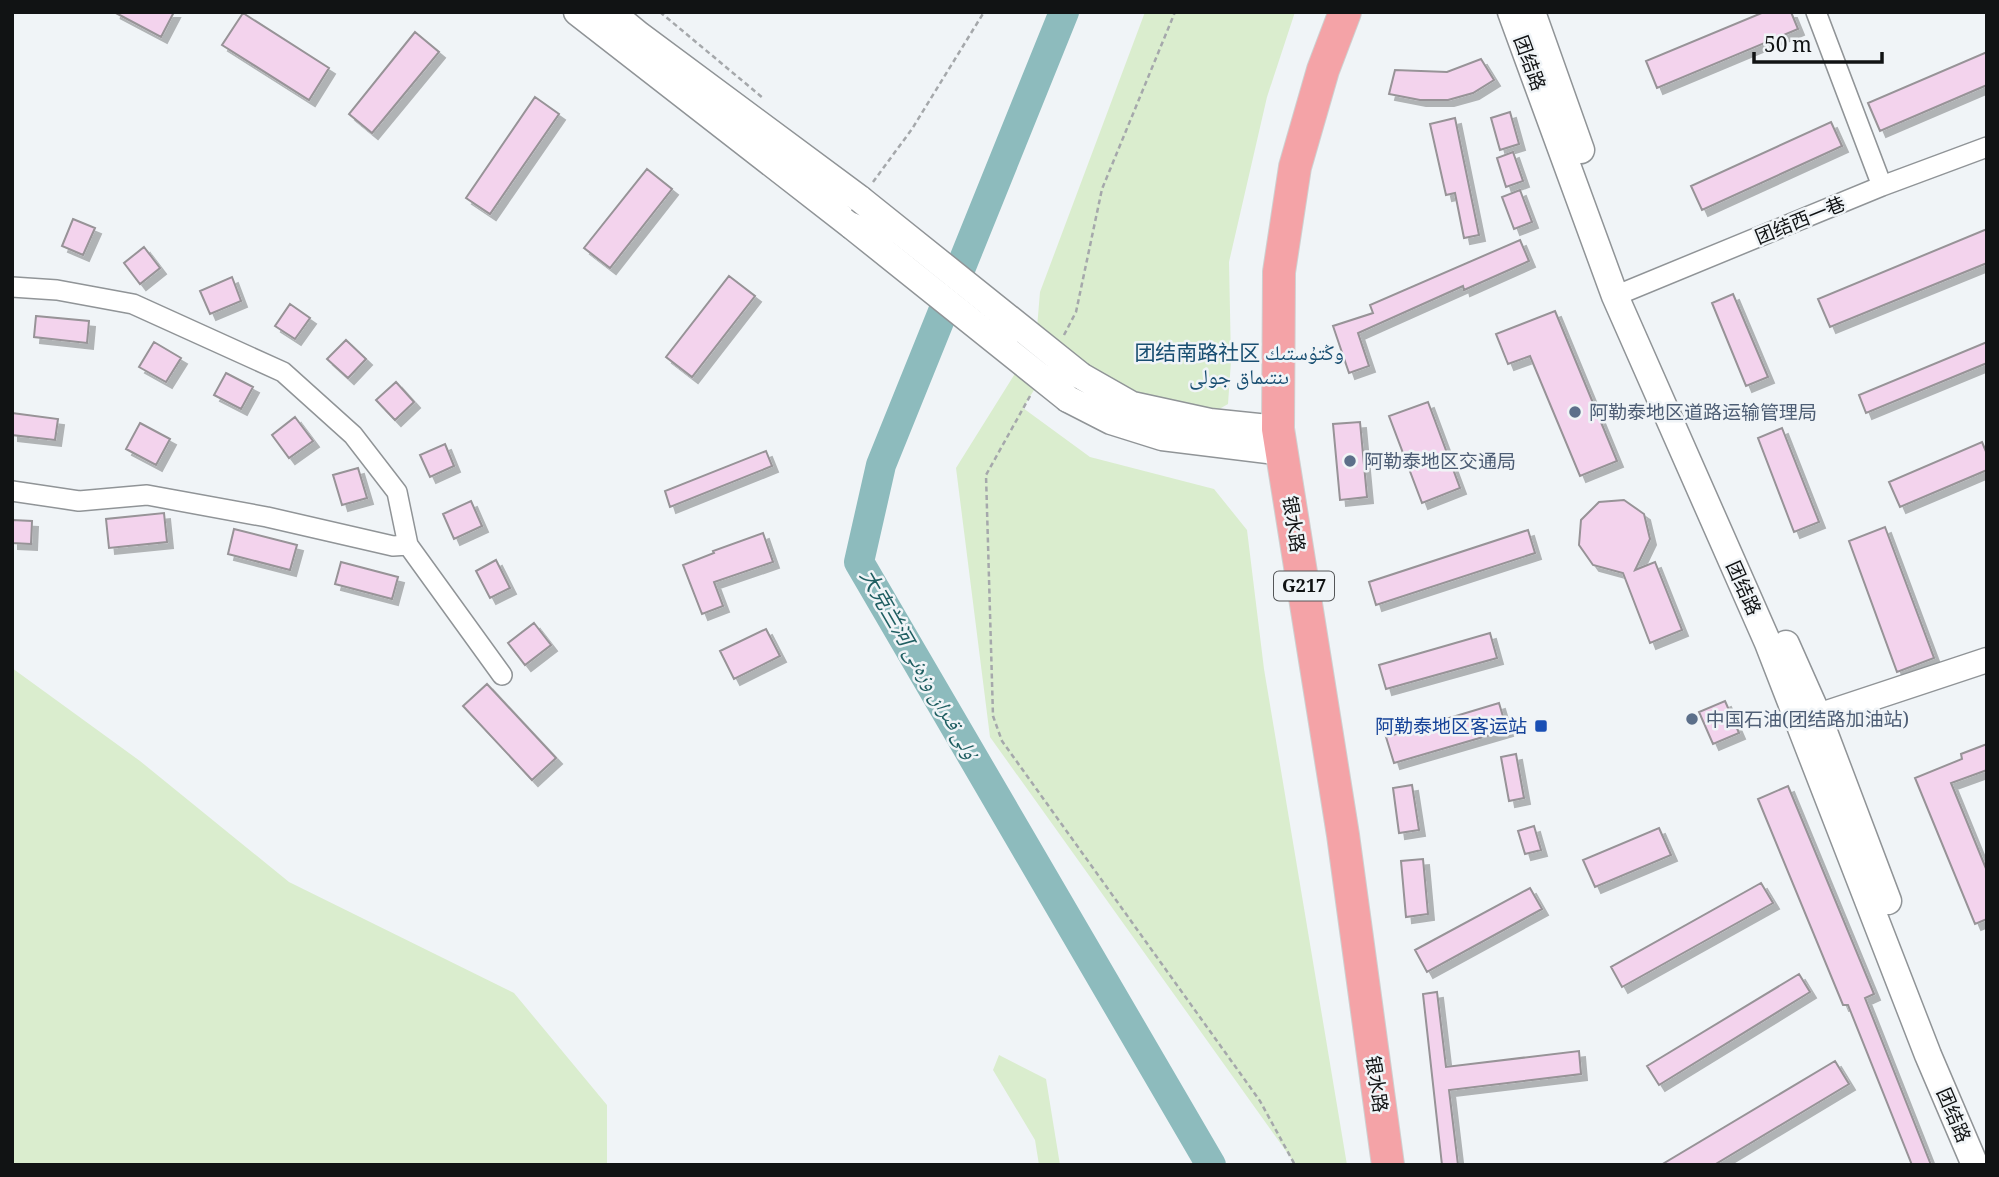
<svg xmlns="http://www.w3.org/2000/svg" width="1999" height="1177" font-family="Georgia,'Noto Naskh Arabic','Noto Sans SC',serif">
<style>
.green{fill:#daedce}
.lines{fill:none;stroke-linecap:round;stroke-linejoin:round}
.river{stroke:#8dbbbd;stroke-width:30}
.building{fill:#f3d3ed;stroke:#979397;stroke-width:2;filter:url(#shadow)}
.minor-casing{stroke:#909497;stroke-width:22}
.tertiary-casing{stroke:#909497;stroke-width:27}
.secondary-casing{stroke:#909497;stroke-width:29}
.trunk-casing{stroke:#cfd0d0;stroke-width:34}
.path{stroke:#a5a8ab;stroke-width:2.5;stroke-dasharray:5 3.5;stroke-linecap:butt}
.minor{stroke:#fff;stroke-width:19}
.tertiary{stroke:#fff;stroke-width:24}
.secondary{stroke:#fff;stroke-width:26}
.trunk{stroke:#f4a3a7;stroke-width:32}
.secondary-bridge-casing{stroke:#909497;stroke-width:29;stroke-linecap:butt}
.secondary-bridge{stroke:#fff;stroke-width:26}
.service-dot{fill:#5c6f8a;stroke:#f0f4f7;stroke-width:2.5}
.transit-dot{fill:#1a4fb4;stroke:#f0f4f7;stroke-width:2.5}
.labels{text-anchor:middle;stroke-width:5;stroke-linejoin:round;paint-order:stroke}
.shield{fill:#f0f4f7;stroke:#545658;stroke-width:2}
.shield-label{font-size:18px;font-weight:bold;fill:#111314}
.street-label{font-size:19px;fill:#111314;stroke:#f0f4f7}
.service-label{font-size:19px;fill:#4e5e75;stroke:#f0f4f7;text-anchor:start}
.transit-label{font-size:19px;fill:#164399;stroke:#f0f4f7;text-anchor:end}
.neighbourhood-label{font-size:21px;fill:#184e71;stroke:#f0f4f7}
.water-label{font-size:21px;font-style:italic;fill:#1f5e61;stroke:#f0f4f7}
</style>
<defs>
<filter id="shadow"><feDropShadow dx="6" dy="6" stdDeviation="0" flood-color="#0004"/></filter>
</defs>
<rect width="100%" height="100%" fill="#f0f4f7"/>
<path class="green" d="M1145,12H1295L1267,97L1229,262L1231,361L1228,404L1214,412L1131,393L1059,349L1023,408L1090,457L1214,489L1247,530L1264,669L1347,1165H1296L990,737L956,468L1036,340L1040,292Z
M12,668L140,761L289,882L514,993L607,1105V1165H12Z
M999,1055L1046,1079L1060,1165H1039L1035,1140L993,1070Z"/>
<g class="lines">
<path class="river" d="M1064,12L881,465L859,562L1211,1165"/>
</g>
<path class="building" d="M114,12H174L161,37Z
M1764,12H1791L1798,29L1657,88L1646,61Z
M243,13L329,68L309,100L222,45Z
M415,32L439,52L372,133L349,114Z
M1987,52V85L1880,131L1868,103Z
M1481,59L1494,80L1473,93L1448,100H1420L1389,94L1395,70L1447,72Z
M535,97L559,114L490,214L466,198Z
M1510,112L1519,144L1500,150L1491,118Z
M1455,118L1479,235L1464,238L1455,193L1446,195L1430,124Z
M1831,122L1842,146L1702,210L1691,186Z
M1513,152L1523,181L1506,187L1497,158Z
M647,169L672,189L610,268L584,248Z
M1520,190L1532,222L1514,229L1502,197Z
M73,219L95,228L83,255L62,246Z
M1987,229V263L1830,327L1818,299Z
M1520,240L1529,261L1464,290L1463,286L1358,333L1369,366L1349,373L1333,326L1373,313L1370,305Z
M144,247L160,268L140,284L124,263Z
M729,276L755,296L692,377L666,357Z
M232,277L241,301L210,314L200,291Z
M1733,294L1768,377L1746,386L1712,303Z
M290,304L310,318L295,339L275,326Z
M1555,311L1617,461L1580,476L1530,356L1508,364L1496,334Z
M36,316L89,321L87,343L34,337Z
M346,340L366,359L348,378L327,359Z
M154,342L181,358L166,382L139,367Z
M1987,342V363L1866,413L1859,395Z
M226,373L253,387L241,409L214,395Z
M396,382L414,402L395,420L376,400Z
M1428,402L1460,488L1422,503L1389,416Z
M12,413L58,419L55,440L12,435Z
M295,417L313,441L289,458L272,435Z
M1360,422L1367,497L1340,500L1333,424Z
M140,423L170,439L156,465L126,449Z
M1782,428L1819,522L1794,532L1758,438Z
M1982,442L1987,454V470L1900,507L1889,482Z
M445,444L454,466L430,477L420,455Z
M766,451L772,466L670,507L665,491Z
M358,468L367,498L342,505L333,475Z
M1624,500L1644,514L1650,539L1635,570L1655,562L1682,630L1650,643L1623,573L1593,565L1579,545L1581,520L1599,502Z
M471,501L482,526L454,539L443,514Z
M164,513L167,542L109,548L106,519Z
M12,520L32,521L31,544L12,543Z
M1885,527L1934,658L1897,672L1849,541Z
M234,529L297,545L290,570L228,554Z
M1528,530L1535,553L1376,605L1369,582Z
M763,533L773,562L714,582L723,606L702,614L683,565L714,553L713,551Z
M496,560L510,588L490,598L476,571Z
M341,562L398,577L392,599L335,584Z
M534,623L551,645L525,665L508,643Z
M766,629L780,656L734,679L720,651Z
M1490,633L1497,658L1386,689L1379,665Z
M487,684L556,758L532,780L463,706Z
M1725,701L1739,733L1713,744L1699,712Z
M1499,703L1507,730L1394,763L1386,737Z
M1987,744V770L1951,783L1987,871V919L1975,924L1915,778L1962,759L1961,754Z
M1516,754L1524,798L1509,801L1501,757Z
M1412,785L1419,830L1399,833L1393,788Z
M1788,786L1874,994L1865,998L1931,1165H1912L1848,1005H1843L1758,799Z
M1534,826L1541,850L1525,854L1518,831Z
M1659,828L1671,855L1595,887L1583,860Z
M1423,859L1428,914L1406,917L1401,861Z
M1761,883L1773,903L1622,987L1611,967Z
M1530,888L1542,909L1427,972L1415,950Z
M1799,974L1810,992L1659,1085L1647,1066Z
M1437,992L1446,1067L1579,1051L1581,1074L1449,1090L1458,1165H1442L1423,994Z
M1835,1061L1849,1084L1714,1165H1661Z"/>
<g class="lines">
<defs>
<path id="minor" d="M1816,12L1882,186
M12,287L57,290L133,304L283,372L353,435L397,492L408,545
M1615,296L1882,186L1987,147
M12,491L79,501L147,495L267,517L393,546L408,545L502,675"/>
<path id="tertiary" d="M1801,724L1818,716L1987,660"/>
<path id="secondary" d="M577,12L852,226
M611,12L639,35L860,199
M1511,12L1615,296L1768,643L1928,1055L1975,1165
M1532,12L1581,150
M1081,376L1132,405L1210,422L1278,429
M1068,399L1111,421L1162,437L1283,452
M1786,644L1818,716L1888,901"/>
<path id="trunk" d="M1345,12L1323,70L1295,167L1279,272L1278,429L1343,835L1388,1165"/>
</defs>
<use href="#minor" class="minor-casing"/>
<use href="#tertiary" class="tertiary-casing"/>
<use href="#secondary" class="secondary-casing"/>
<use href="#trunk" class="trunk-casing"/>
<path class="path" d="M660,12L763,98
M873,182L912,129L984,12
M1064,335L1076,312L1102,189L1175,12
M1030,396L986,475L993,716L1002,741L1260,1101L1295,1165"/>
<use href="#minor" class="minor"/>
<use href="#tertiary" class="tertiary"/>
<use href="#secondary" class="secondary"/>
<use href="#trunk" class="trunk"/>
<defs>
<path id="secondary-bridge" d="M860,199L1081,376
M852,226L1068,399"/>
</defs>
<use href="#secondary-bridge" class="secondary-bridge-casing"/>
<use href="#secondary-bridge" class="secondary-bridge"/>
</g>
<g class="service-dot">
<circle cx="1575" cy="412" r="7"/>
<circle cx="1350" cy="461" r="7"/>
<circle cx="1692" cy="719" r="7"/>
</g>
<rect class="transit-dot" x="1534" y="719" width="14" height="14" rx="3.5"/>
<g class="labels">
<rect class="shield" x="1274" y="571.5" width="60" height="29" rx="5"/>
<g class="shield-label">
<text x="1304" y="592">G217</text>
</g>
<g class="street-label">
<text transform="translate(1530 63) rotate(70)" y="7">团结路</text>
<text transform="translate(1800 220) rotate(-22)" y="7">团结西一巷</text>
<text transform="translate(1294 524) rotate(81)" y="7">银水路</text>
<text transform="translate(1744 588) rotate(66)" y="7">团结路</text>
<text transform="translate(1377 1084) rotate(82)" y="7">银水路</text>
<text transform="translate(1954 1115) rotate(67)" y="7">团结路</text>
</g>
<g class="service-label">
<text x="1589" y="419">阿勒泰地区道路运输管理局</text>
<text x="1364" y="468">阿勒泰地区交通局</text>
<text x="1706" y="726">中国石油(团结路加油站)</text>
</g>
<g class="transit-label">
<text x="1527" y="733">阿勒泰地区客运站</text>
</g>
<g class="neighbourhood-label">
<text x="1239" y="360">团结南路社区 وڭتۇستىك<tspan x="1239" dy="24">ىنتىماق جولى</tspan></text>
</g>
<g class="water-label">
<text transform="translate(919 664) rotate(60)" y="7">大克兰河 ۇلى قىران وزەنى</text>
</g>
</g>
<rect width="1999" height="1177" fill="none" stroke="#111314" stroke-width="28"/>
<path d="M1754 52v10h128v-10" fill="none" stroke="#111314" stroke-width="3.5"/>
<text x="1764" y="52" font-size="21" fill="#111314" stroke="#f0f4f7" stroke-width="5" paint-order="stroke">50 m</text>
</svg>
